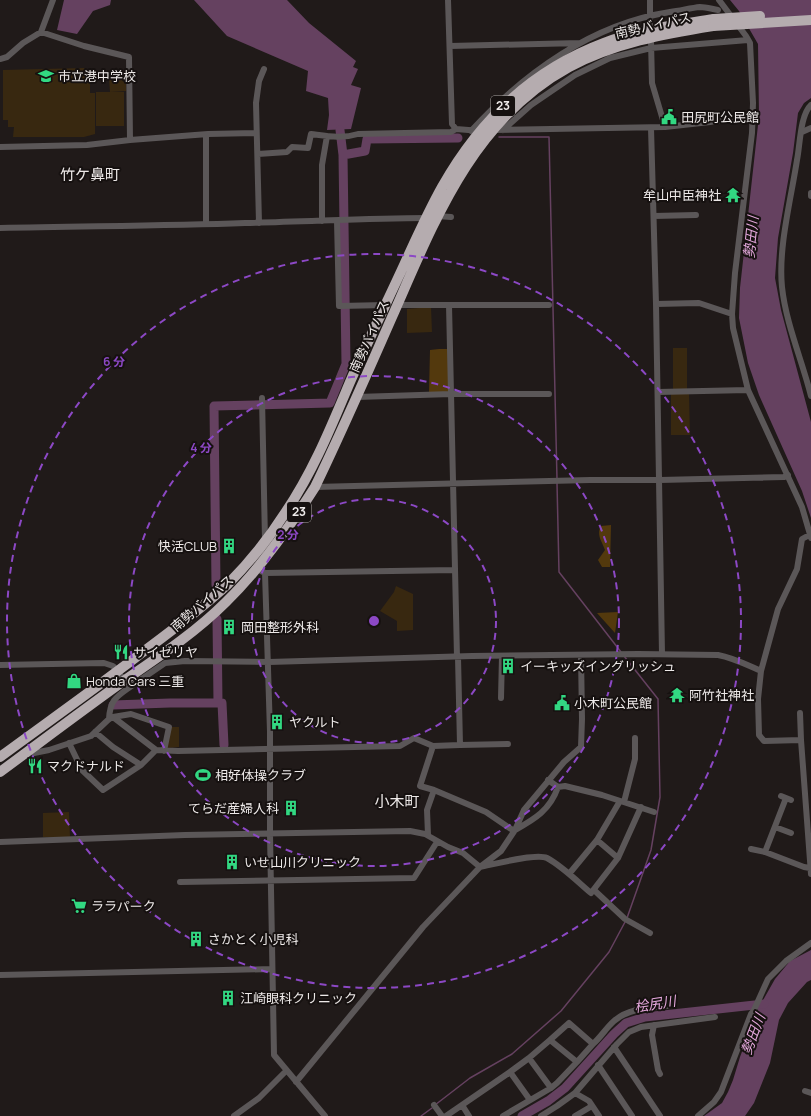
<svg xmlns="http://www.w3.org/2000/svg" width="811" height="1116" font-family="Manrope,'Noto Sans JP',sans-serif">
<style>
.green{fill:#382810}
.forest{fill:#53390d}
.water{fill:#654160}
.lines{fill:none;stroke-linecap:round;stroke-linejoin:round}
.stream{stroke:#654160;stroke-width:1.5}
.river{stroke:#654160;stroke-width:9}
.minor{stroke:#5b5758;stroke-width:6}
.highway{stroke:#b5acaf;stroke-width:10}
.highway-bridge{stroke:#b5acaf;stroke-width:10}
.ring{fill:none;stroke:#8c48c5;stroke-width:2;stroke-dasharray:7 5}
.labels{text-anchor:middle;stroke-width:4;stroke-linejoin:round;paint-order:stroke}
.shield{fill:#161110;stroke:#aca8a7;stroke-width:1}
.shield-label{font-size:12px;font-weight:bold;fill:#ede9e8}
.street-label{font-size:13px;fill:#ede9e8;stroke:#161110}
.poi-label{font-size:13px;fill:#ede9e8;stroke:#161110;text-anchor:start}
.water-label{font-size:14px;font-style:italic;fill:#e3a7db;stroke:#161110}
.quarter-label{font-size:15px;fill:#ede9e8;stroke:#161110}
.centre{fill:#8c48c5;stroke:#161110;stroke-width:2}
.ring-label{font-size:12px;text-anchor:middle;font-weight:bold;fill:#8c48c5;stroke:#161110;stroke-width:4;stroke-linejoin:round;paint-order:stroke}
</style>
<rect width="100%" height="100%" fill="#201a19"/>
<path class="green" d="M84,68L90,72V93H95V134L84,137H13L14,127H8V120H3V70Z
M109,78L122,79L126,82V91L110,92Z
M96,92H124V126H96Z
M431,307L432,332L407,333V309Z
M673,348H687V390H673Z
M671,393H689L690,435H671Z
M396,586L413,594V630L397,631V621L380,611L394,592Z
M171,727H179V747L166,748Z
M69,812L70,837H43V813Z"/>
<path class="forest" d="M439,349H448L449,393H429L430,350Z
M611,525L610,567H602L598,560L605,550C602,541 596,535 601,526Z
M618,612L615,633L597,613Z"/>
<path class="water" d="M64,0H111L110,5L93,11L77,34L57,30Z
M194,0H287L309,23L356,61L353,67L358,69L351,85L361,88L351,129L327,130L329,115L328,98L306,91L308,71L227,36Z
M730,0H811V98L804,103L798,113L793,153L778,238L775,278L781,310L811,422V518L802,491L759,395L748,363L739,318L740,288L759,116L758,44L739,11Z
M811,950V980L807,982L788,1003L779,1020L770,1063L754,1103L745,1116H704L722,1103L728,1092L733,1080L740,1057L758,1009L775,979L790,961Z"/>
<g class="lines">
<path class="stream" d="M499,137H549L557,479
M557,483L559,572L621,652
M624,656L658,699L660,797L651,850L627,918
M435,1105L470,1078L512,1054L561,1011L609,952L625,922
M421,1116L432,1108"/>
<path class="river" d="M340,130L343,155L365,151L367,139L458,138
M216,585L214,406L330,403L346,364L343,155
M217,619L218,703H222L224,745
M113,705L170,703H218
M522,1116L548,1101L565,1088L614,1034L626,1023L645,1017L764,1004"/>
<path class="minor" d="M448,0L452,124L456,129
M650,0V23
M719,0L746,36L750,43L753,103L752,133L735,273L732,314L733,328L748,390L802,507L811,538
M41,32L84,46L129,57L130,140
M651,41L652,83L665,127
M450,46L580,43
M0,59L7,57L23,43L41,32L53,0
M811,105C800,115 800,146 797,160C791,199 778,248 782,287C786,324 802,360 811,396
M651,128L656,304L662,654
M492,130L665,127L710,122L752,115
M503,130L531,105L575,75L610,58L651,48L748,40
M471,131C524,73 592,24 670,12C680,11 690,8 700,7C706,7 712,9 718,10
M802,132L811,128
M206,135V224
M0,147L87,145L130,140L208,134L256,133
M258,154L287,152L292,147L308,148L311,134C327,136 342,139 358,134L451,132L456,129L481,131
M811,193V196
M437,216L451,217
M654,216L696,215
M322,221V165L327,136
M337,221L339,306L386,305
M259,223L256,103L259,81L264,69
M0,228C82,226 163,226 245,223C305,222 366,218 426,218
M656,304L699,303L732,314
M396,305H549
M449,305L457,657
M658,392L748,390
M357,397L451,394H549
M262,398L265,540
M315,487L590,480H660L784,477L788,475
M261,571L265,573L455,570
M265,573L270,732V834L274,1055L325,1116
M0,665L104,663L113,666L130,687L165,663L185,661L269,662L472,656L638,654L718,655C734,658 747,665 761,671
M501,698L502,656
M800,713L801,740L811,874
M113,717L131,714L169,727L164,751
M109,719C110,700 116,697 130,687
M95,732L113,747L141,765L156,750
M801,740L764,741L759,735L758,699L761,671L778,609L797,569L802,539L811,534
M69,743L82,770L103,790L141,765
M460,745L508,744
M34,753L49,750L91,736L109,719L113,717L156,750L178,751L400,746L414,738L433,746L460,745L458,657
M548,780L558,787L565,786L602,795L654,812
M434,790L486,812L514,831
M781,796L791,800
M624,802L635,759V738
M775,827L791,833
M515,830C535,819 550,810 558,787
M428,835L427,810L434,790L420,786L433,746
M597,840L618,858
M0,842L185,835L410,831L425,834L448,847L463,853L480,867C495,864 536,853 547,858C562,866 578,882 591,893L618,858L641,807
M751,849L765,852L804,867L810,868
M765,852L786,798
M569,874L597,840L620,801
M180,882L414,878L437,842
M594,890L625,919L650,933
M0,975L272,969
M654,1025L652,1035L658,1070L660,1074
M550,1040L569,1023L593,1044L577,1062
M593,1044C601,1037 606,1028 614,1021C629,1008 649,1008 667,1006
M614,1047L660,1116
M598,1065L632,1116
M510,1072L529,1058L551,1088L557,1083L577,1062L550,1040L529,1058
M296,1082L423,927L480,867L501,851L515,830L524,810L564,762L581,747L582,719L581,655
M805,1091L811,1093
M575,1093L589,1101L599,1116
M434,1105L442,1116
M462,1105L510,1072L530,1100
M234,1116L259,1098L286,1071
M446,1116L462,1105L469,1116
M503,1116L551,1088
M541,1116L557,1106L575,1093L617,1044L629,1032L641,1027L715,1017
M575,1116L592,1106
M698,1116L714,1102L721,1092L751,1014L754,1010L768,979L786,961L811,943"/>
<path class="highway" d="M0,757C45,724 90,692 135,658C167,634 199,611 228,584C249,563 269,538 285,513C313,472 331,427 350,382C367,343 386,304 404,265C416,239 428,212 442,187C479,121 532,70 604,43C639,29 677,25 714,19
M0,772C42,741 83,710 125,680C160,656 196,632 226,602C261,568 289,528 315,487C342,431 367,374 392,317C434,222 472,120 569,67C615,43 663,34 713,26"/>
<path class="highway-bridge" d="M714,19L760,16
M713,26L811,20"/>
</g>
<g class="ring">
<circle cx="374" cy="621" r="122"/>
<circle cx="374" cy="621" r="245"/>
<circle cx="374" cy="621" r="367"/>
</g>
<defs>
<symbol id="school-bare" viewBox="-9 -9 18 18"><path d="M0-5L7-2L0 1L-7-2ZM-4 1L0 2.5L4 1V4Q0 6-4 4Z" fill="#32d882" stroke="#161110" stroke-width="2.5" paint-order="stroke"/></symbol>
<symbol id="civic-bare" viewBox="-9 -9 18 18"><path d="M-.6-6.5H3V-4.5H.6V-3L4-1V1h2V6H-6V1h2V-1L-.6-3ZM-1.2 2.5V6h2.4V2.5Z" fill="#32d882" stroke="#161110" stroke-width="2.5" paint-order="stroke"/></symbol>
<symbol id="temple-bare" viewBox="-9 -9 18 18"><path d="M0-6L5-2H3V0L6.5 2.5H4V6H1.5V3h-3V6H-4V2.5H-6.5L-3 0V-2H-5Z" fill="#32d882" stroke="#161110" stroke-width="2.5" paint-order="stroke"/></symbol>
<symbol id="building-bare" viewBox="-9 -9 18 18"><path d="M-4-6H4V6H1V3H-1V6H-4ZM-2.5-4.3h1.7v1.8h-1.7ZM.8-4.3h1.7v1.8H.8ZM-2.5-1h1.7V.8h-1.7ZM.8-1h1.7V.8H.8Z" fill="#32d882" stroke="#161110" stroke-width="2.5" paint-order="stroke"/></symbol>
<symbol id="restaurant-bare" viewBox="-9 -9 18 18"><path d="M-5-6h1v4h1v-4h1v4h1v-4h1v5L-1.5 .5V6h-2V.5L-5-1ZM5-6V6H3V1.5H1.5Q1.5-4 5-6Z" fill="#32d882" stroke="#161110" stroke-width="2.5" paint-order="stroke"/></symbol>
<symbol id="shop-bare" viewBox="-9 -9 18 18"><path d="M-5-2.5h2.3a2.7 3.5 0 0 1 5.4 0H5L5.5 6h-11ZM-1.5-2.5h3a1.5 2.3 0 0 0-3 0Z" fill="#32d882" stroke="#161110" stroke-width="2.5" paint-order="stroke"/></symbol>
<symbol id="stadium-bare" viewBox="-9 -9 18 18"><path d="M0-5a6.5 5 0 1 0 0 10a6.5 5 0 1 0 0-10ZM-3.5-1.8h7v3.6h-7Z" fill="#32d882" stroke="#161110" stroke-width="2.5" paint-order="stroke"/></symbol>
<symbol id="supermarket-bare" viewBox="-9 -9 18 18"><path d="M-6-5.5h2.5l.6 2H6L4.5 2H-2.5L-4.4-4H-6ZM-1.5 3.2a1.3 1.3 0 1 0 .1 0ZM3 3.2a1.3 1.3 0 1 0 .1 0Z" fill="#32d882" stroke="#161110" stroke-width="2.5" paint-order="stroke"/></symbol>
</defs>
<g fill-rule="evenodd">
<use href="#school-bare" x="35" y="65" width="22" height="22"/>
<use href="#civic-bare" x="658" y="106" width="22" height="22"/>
<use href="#temple-bare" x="722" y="184" width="22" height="22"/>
<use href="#building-bare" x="218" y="535" width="22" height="22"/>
<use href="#building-bare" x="218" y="616" width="22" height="22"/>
<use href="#restaurant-bare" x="110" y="641" width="22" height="22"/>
<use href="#building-bare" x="497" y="655" width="22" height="22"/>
<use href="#shop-bare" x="63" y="670" width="22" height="22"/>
<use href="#temple-bare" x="666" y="684" width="22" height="22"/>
<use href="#civic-bare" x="551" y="692" width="22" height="22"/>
<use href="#building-bare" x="266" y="711" width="22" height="22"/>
<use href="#restaurant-bare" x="24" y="755" width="22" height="22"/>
<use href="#stadium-bare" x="192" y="764" width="22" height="22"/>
<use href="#building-bare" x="280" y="797" width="22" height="22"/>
<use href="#building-bare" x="221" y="851" width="22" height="22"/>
<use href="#supermarket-bare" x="68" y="895" width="22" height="22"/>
<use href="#building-bare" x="185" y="928" width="22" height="22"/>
<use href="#building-bare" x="217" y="987" width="22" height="22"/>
</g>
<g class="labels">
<g class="shield">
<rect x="491" y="96" width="24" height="20" rx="3"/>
<rect x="287" y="502" width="24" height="20" rx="3"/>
</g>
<g class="shield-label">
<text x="503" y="110">23</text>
<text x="299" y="516">23</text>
</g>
<g class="street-label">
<text transform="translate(653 25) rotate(-13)" y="5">南勢バイパス</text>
<text transform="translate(369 336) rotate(-66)" y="5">南勢バイパス</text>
<text transform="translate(202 603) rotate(-41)" y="5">南勢バイパス</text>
</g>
<g class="poi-label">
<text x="58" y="81">市立港中学校</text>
<text x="681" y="122">田尻町公民館</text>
<text x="721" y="200" text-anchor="end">牟山中臣神社</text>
<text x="217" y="551" text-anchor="end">快活CLUB</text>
<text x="241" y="632">岡田整形外科</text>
<text x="133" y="657">サイゼリヤ</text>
<text x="520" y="671">イーキッズイングリッシュ</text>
<text x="86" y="686">Honda Cars 三重</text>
<text x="689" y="700">阿竹社神社</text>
<text x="574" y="708">小木町公民館</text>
<text x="289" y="727">ヤクルト</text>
<text x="47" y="771">マクドナルド</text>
<text x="215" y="780">相好体操クラブ</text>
<text x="279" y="813" text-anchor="end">てらだ産婦人科</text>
<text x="244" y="867">いせ山川クリニック</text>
<text x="91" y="911">ララパーク</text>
<text x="208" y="944">さかとく小児科</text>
<text x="240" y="1003">江崎眼科クリニック</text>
</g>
<g class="water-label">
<text transform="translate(751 237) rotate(-84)" y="5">勢田川</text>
<text transform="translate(655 1004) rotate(-9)" y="5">桧尻川</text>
<text transform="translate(753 1034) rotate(-69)" y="5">勢田川</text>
</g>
<g class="quarter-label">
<text x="90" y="180">竹ケ鼻町</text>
<text x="397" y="807">小木町</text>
</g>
</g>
<circle cx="374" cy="621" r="6" class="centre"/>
<g class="ring-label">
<text x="114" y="366">6 分</text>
<text x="201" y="452">4 分</text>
<text x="288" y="539">2 分</text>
</g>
</svg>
